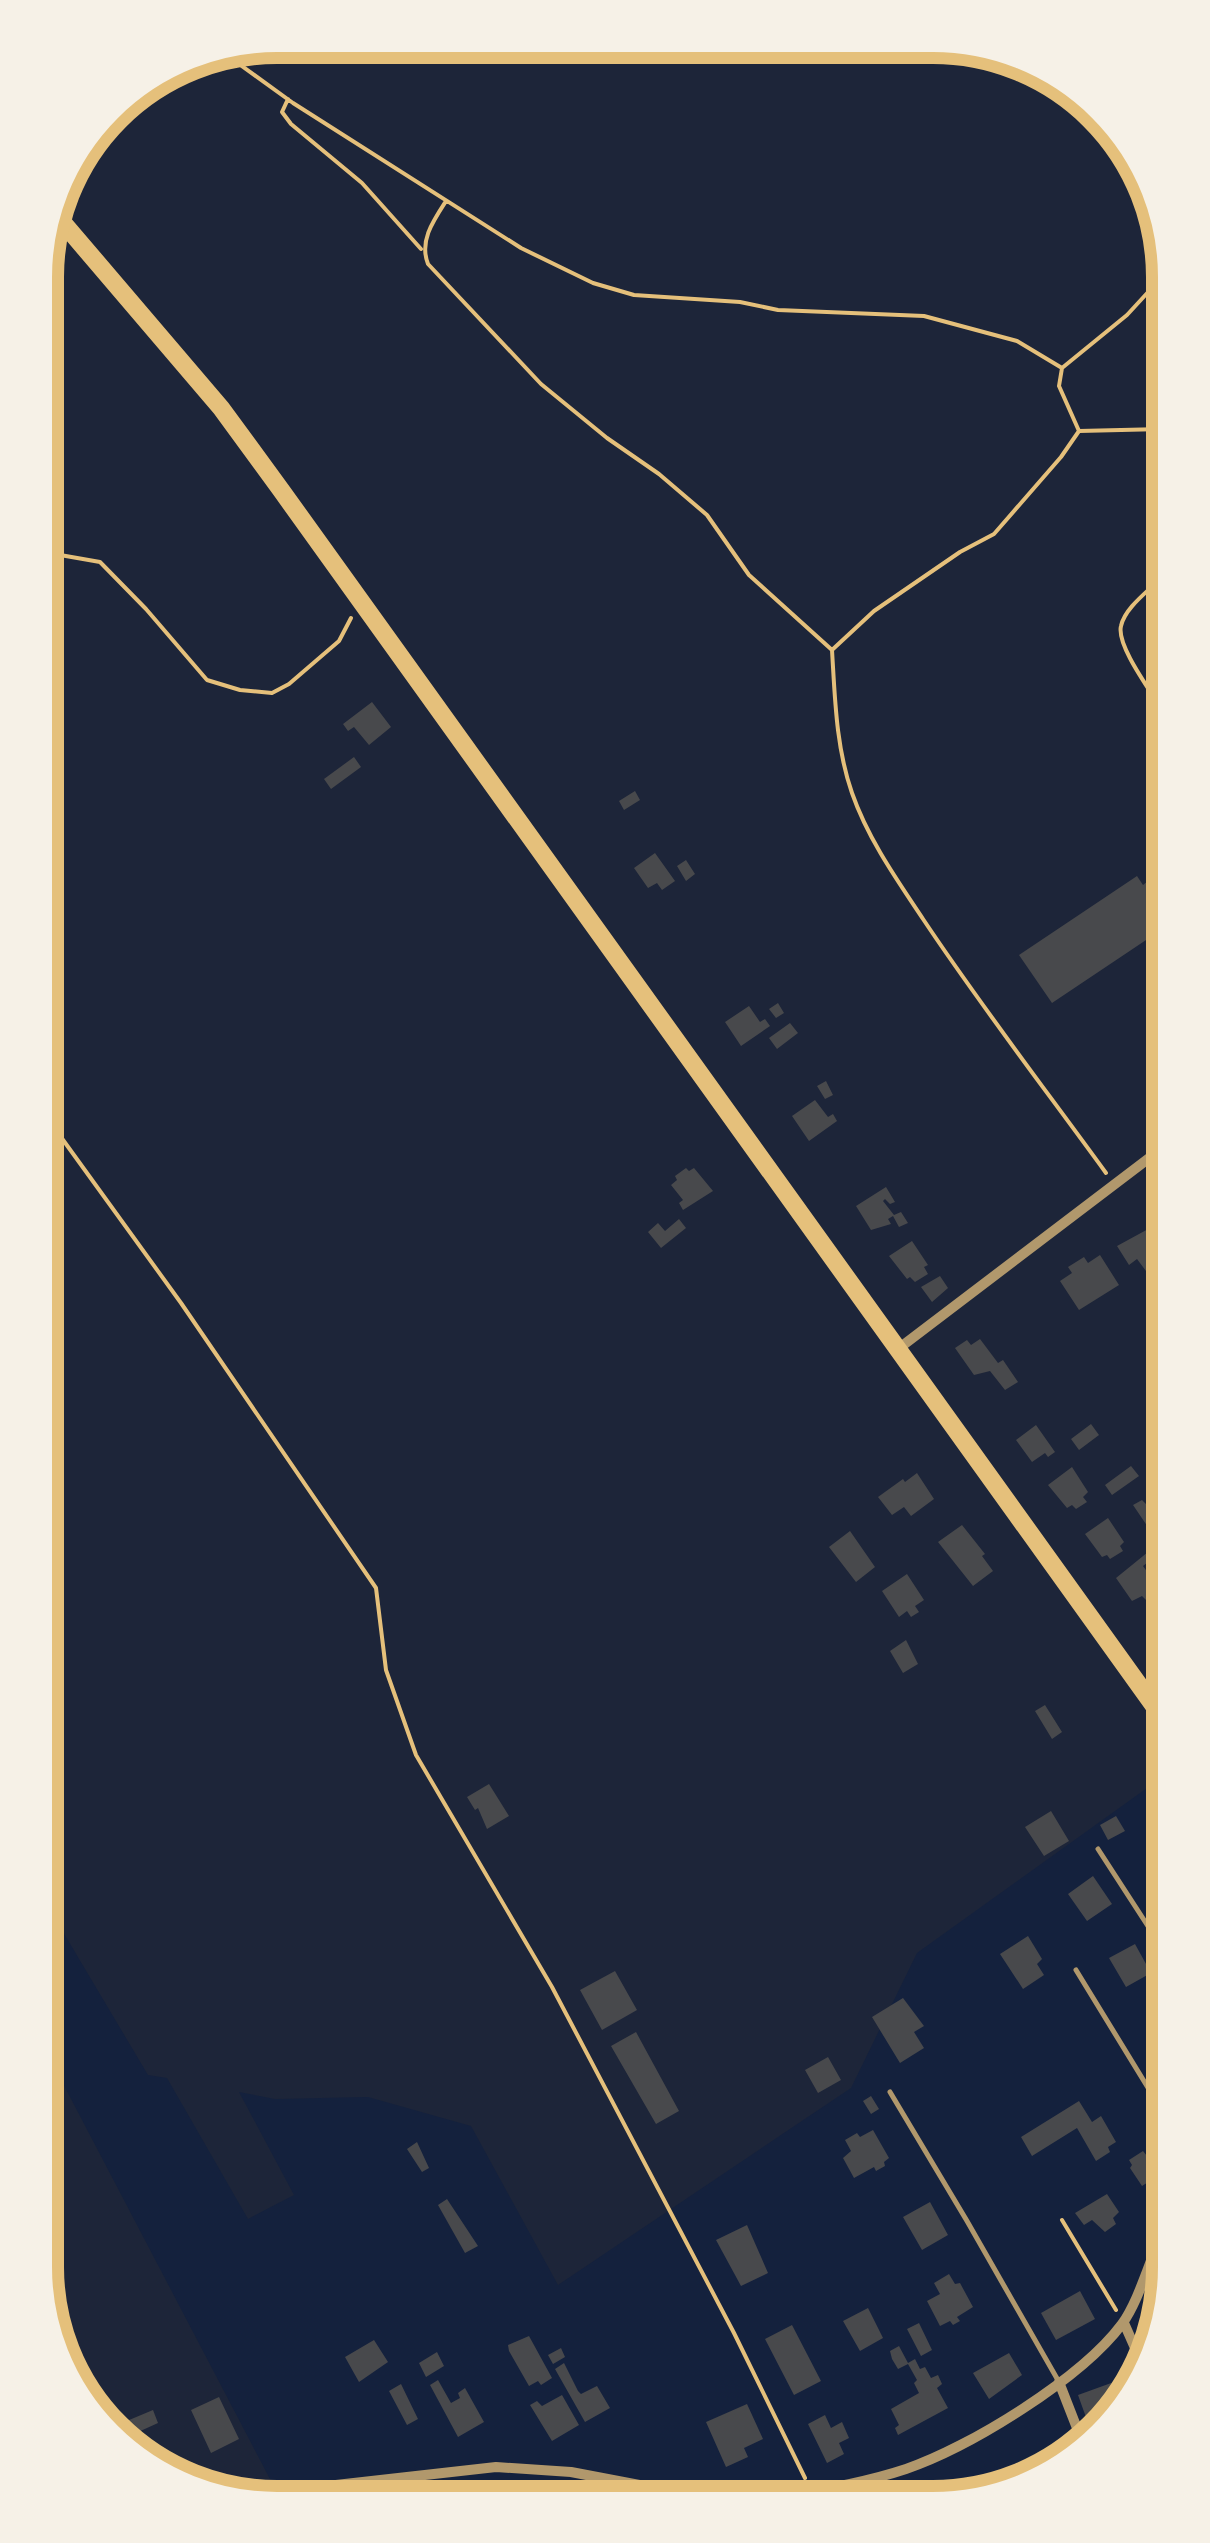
<svg xmlns="http://www.w3.org/2000/svg" width="1210" height="2543" font-family="'Public Sans',sans-serif">
<style>
.green{fill:#1d2539}
.building{fill:#48494c}
.lines{fill:none;stroke-linecap:round;stroke-linejoin:round}
.path{stroke:#e5c07b;stroke-width:4}
.service{stroke:#b1986c;stroke-width:5}
.minor{stroke:#b1986c;stroke-width:10}
.trunk{stroke:#e5c07b;stroke-width:18}
.rim{fill:none;stroke:#e5c07b;stroke-width:12}
</style>
<rect width="100%" height="100%" fill="#14213d"/>
<path class="green" d="M277,40L979,44L1090,99L1162,215L1168,1773L917,1953L851,2088L558,2285L471,2126L368,2097L275,2099L239,2092L294,2195L248,2219L167,2078L148,2075L47,1905L42,246L65,171L120,99L187,58Z
M47,2053L271,2481L221,2494L120,2444L48,2328Z"/>
<path class="building" d="M372,702L391,727L369,745L354,727L348,731L343,724Z
M354,757L361,767L331,789L324,779Z
M635,791L640,800L624,810L619,801Z
M655,853L675,881L662,890L657,883L648,888L634,868Z
M686,860L695,874L686,881L677,866Z
M1164,868V905L1160,909L1164,916V928L1052,1003L1019,955L1137,876L1143,885Z
M778,1003L784,1013L776,1018L769,1009Z
M749,1006L760,1022L765,1019L770,1026L741,1046L725,1022Z
M790,1023L798,1033L777,1049L769,1038Z
M826,1081L833,1095L825,1099L817,1086Z
M815,1100L828,1117L833,1114L837,1121L809,1141L792,1116Z
M686,1168L689,1171L694,1168L713,1191L683,1210L679,1203L683,1200L671,1185L677,1180L675,1176Z
M886,1187L895,1202L890,1204L885,1199L883,1201L894,1215L901,1212L908,1223L899,1227L893,1216L888,1219L891,1224L871,1230L856,1206Z
M679,1219L686,1228L661,1248L648,1232L658,1223L665,1231Z
M1150,1228L1164,1247L1160,1250L1165,1259L1146,1271L1137,1259L1129,1265L1117,1246Z
M912,1241L928,1265L924,1267L928,1274L915,1282L910,1277L907,1279L889,1256Z
M1100,1255L1119,1285L1079,1310L1060,1281L1072,1273L1068,1267L1084,1257L1088,1263Z
M940,1276L948,1288L932,1302L921,1287Z
M980,1339L998,1363L1003,1360L1018,1382L1005,1390L990,1371L974,1375L955,1348L967,1340L971,1345Z
M1091,1424L1099,1435L1079,1450L1071,1439Z
M1036,1425L1055,1452L1048,1457L1045,1453L1032,1462L1016,1440Z
M1131,1466L1139,1476L1112,1495L1105,1485Z
M1072,1467L1088,1492L1083,1497L1087,1502L1076,1509L1072,1505L1067,1508L1048,1485Z
M917,1473L934,1499L911,1516L904,1507L892,1515L878,1497L903,1479L905,1482Z
M1167,1493V1527L1154,1536L1133,1505L1142,1500L1147,1505Z
M1108,1518L1124,1542L1120,1546L1123,1551L1110,1559L1107,1555L1102,1557L1085,1534Z
M962,1525L985,1554L982,1556L993,1571L973,1586L938,1542Z
M850,1531L875,1567L856,1582L829,1547Z
M1148,1552L1152,1559L1143,1566L1156,1584L1151,1589L1154,1595L1146,1600L1142,1596L1132,1601L1116,1578Z
M907,1574L924,1600L915,1606L919,1612L911,1617L907,1611L899,1617L882,1591Z
M906,1640L918,1664L903,1673L890,1651Z
M1045,1705L1062,1732L1052,1739L1035,1711Z
M489,1784L509,1816L487,1829L478,1808L475,1810L467,1797Z
M1051,1811L1069,1841L1044,1856L1025,1827Z
M1116,1816L1125,1831L1108,1840L1100,1825Z
M1093,1876L1112,1904L1087,1921L1068,1894Z
M1028,1936L1042,1959L1037,1964L1044,1975L1023,1989L1000,1954Z
M1135,1944L1151,1973L1126,1987L1109,1958Z
M615,1971L637,2010L602,2030L580,1990Z
M903,1998L924,2026L914,2032L924,2048L900,2063L872,2017Z
M1168,2008L1169,2049V2052L1149,2020Z
M636,2032L679,2111L656,2124L611,2046Z
M828,2057L841,2080L818,2093L805,2070Z
M1169,2080V2110L1156,2088Z
M871,2096L879,2109L871,2114L863,2101Z
M1079,2101L1092,2122L1101,2116L1116,2142L1108,2147L1110,2152L1096,2161L1077,2128L1032,2156L1021,2137Z
M873,2130L889,2158L884,2162L885,2166L876,2171L874,2167L854,2178L843,2158L851,2151L845,2140L857,2133L860,2137Z
M417,2142L429,2168L422,2172L407,2149Z
M1143,2151L1147,2156L1152,2153L1164,2172L1142,2186L1130,2168L1132,2165L1129,2160Z
M1107,2194L1119,2212L1113,2218L1116,2224L1105,2232L1092,2220L1084,2225L1075,2213Z
M447,2199L478,2246L465,2253L438,2205Z
M930,2202L948,2235L922,2250L903,2217Z
M747,2225L768,2273L741,2286L716,2240Z
M949,2274L955,2284L960,2283L973,2307L957,2317L960,2321L953,2325L950,2321L940,2326L927,2301L940,2294L934,2283Z
M1080,2291L1095,2319L1056,2340L1041,2313Z
M868,2308L883,2338L860,2351L843,2321Z
M919,2323L932,2350L921,2356L907,2329Z
M792,2325L821,2381L794,2395L765,2339Z
M529,2336L552,2378L541,2385L538,2381L529,2386L509,2351L508,2345Z
M374,2340L388,2362L359,2382L345,2357Z
M899,2346L908,2363L915,2359L920,2369L925,2367L931,2378L938,2375L942,2384L937,2388L948,2408L898,2435L895,2428L899,2425L891,2409L919,2393L914,2383L917,2380L908,2364L898,2369L892,2359L890,2351Z
M561,2348L565,2357L553,2364L548,2355Z
M437,2352L444,2366L426,2377L419,2363Z
M1009,2353L1022,2375L989,2399L973,2373Z
M564,2363L578,2391L581,2394L597,2386L610,2408L585,2422L555,2369Z
M1125,2378L1127,2384L1112,2422L1092,2434L1078,2395Z
M438,2380L451,2403L460,2398L458,2393L465,2388L484,2422L458,2437L430,2385Z
M401,2384L418,2419L407,2425L389,2391Z
M562,2395L579,2425L552,2441L530,2405L537,2401L542,2406Z
M219,2397L239,2439L211,2453L191,2410Z
M747,2404L763,2439L744,2448L748,2457L726,2467L706,2422Z
M153,2410L158,2423L136,2433L147,2457L120,2444L110,2428Z
M825,2415L831,2428L842,2422L849,2438L839,2443L844,2454L827,2463L808,2424Z
M1036,2462L1038,2468L1011,2485L1007,2473Z"/>
<g class="lines">
<path class="path" d="M221,51L293,103L521,248L593,283L634,295L740,302L778,310L924,316L1017,341L1062,368
M288,99L282,112L291,124L362,183L421,249
M446,201C433,221 419,241 428,264L541,384L607,438L659,474L707,515L749,575L832,650C835,699 836,747 852,793C868,839 897,880 923,919C981,1006 1045,1089 1106,1173
M1079,431L1163,429
M43,552L100,562L146,609L207,680L240,690L272,693L289,684L339,641L351,618
M1163,576C1150,590 1125,607 1121,626C1116,646 1153,694 1164,713
M832,650L874,611L960,552L994,534L1061,457L1079,431L1059,386L1062,368L1127,315L1162,277
M45,1115L181,1303L376,1588L386,1670L416,1755L552,1987L734,2333L805,2478
M1062,2220L1116,2310
M709,2491L744,2496
M745,2496L770,2492
M238,2499L252,2495"/>
<path class="service" d="M1149,959L1165,980
M1098,1849L1168,1957
M1076,1970L1169,2122
M890,2092L967,2221L1059,2382"/>
<path class="minor" d="M898,1349L1165,1146
M1124,2323L1139,2357
M1059,2382L1082,2441
M785,2496C825,2489 867,2482 906,2469C970,2447 1081,2379 1122,2324C1141,2298 1152,2250 1169,2219
M267,2498L327,2486L496,2467L571,2472L697,2496"/>
<path class="trunk" d="M53,211L221,408L281,490L1167,1724"/>
</g>
<path d="M0 0H1210V2543H0ZM277 58H933A219 219 0 0 1 1152 277V2267A219 219 0 0 1 933 2486H277A219 219 0 0 1 58 2267V277A219 219 0 0 1 277 58Z" fill="#f6f1e7" fill-rule="evenodd"/>
<path class="rim" d="M277 58H933A219 219 0 0 1 1152 277V2267A219 219 0 0 1 933 2486H277A219 219 0 0 1 58 2267V277A219 219 0 0 1 277 58Z"/>
</svg>
